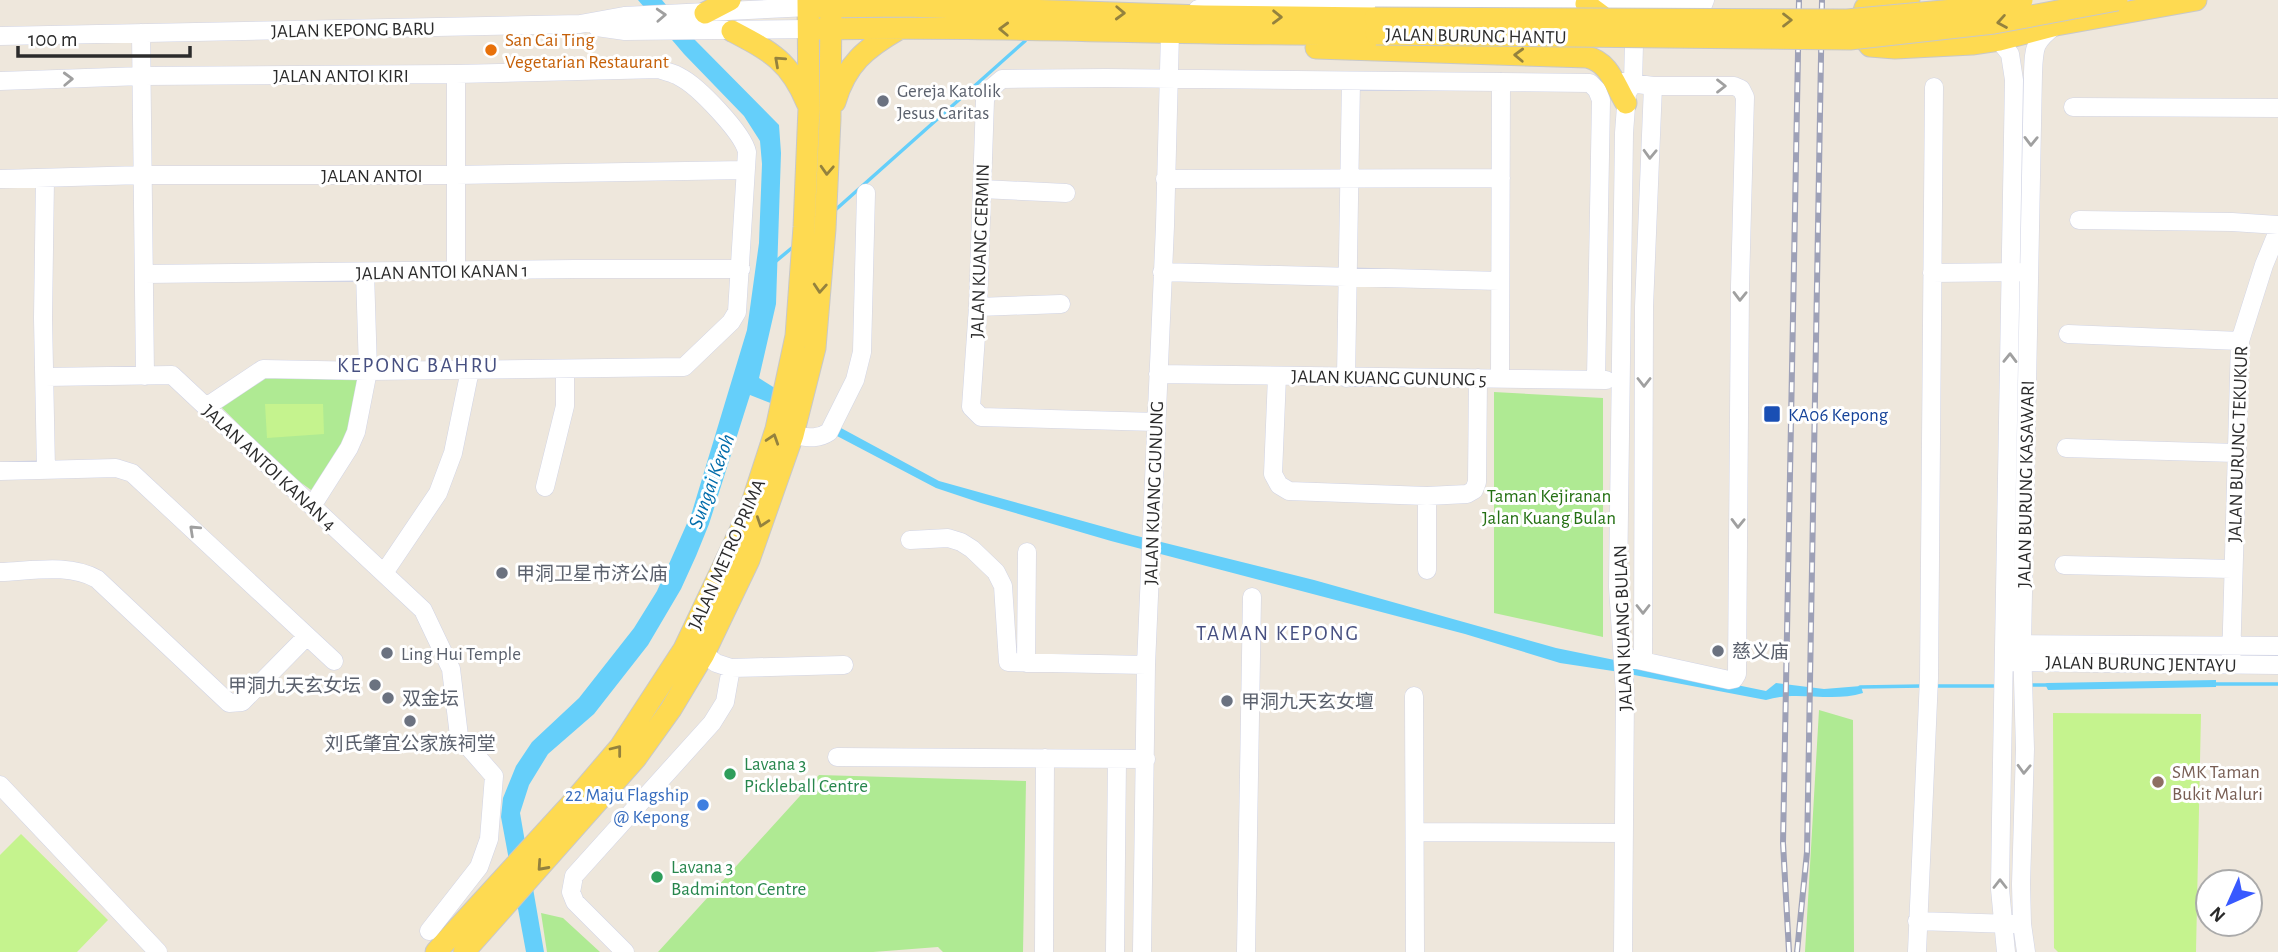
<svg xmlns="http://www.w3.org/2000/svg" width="2278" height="952" font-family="'Alegreya Sans','Noto Sans SC',sans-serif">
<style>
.green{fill:#afea93}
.pitch{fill:#c5f38e}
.water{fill:#65cffa}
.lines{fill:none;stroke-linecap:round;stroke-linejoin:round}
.stream{stroke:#65cffa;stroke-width:3.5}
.minor-casing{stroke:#d1d4e5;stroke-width:19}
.major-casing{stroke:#c8c8c8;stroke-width:23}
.minor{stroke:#fff;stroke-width:18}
.major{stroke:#feda51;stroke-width:21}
.rail-casing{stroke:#9ea1b7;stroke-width:6}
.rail{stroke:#fff;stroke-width:3.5;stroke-dasharray:10;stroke-linecap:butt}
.major-bridge-casing{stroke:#c8c8c8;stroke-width:23;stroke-linecap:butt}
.major-bridge{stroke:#feda51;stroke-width:21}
.oneway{stroke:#94823e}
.oneway2{stroke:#a0a0a0}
.food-dot{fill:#e8710a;stroke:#fff;stroke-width:2.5}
.worship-dot{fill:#6b7280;stroke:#fff;stroke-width:2.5}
.transit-dot{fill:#1a4fb4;stroke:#fff;stroke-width:2.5}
.leisure-dot{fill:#2e9e5b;stroke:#fff;stroke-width:2.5}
.education-dot{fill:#8d6e63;stroke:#fff;stroke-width:2.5}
.shop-dot{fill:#3f7fe0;stroke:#fff;stroke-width:2.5}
.labels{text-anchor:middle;stroke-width:6;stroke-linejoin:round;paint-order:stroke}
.street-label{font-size:19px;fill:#2b2b2b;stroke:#fff}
.food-label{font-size:19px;fill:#c56008;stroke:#fff;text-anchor:start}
.worship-label{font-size:19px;fill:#5b616d;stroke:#fff;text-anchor:start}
.transit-label{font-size:19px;fill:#164399;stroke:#fff;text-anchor:start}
.park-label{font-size:19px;fill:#247013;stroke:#fff}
.leisure-label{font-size:19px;fill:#27864d;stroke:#fff;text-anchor:start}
.education-label{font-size:19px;fill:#785e54;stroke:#fff;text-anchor:start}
.shop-label{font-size:19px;fill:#366cbe;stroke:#fff;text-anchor:end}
.neighbourhood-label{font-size:21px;letter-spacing:2px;fill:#475081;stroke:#fff}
.water-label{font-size:21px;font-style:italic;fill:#006caa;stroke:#fff}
</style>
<rect width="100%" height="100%" fill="#eee7dc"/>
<path class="green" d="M263,369L368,371L356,432L318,495L289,474L215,401Z
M1494,392L1603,398V637L1494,613Z
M1819,710L1853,720L1854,952H1805Z
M819,775L1026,781L1023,952H943L938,947L873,952H658Z
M541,913L563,918L600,952H547Z"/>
<path class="pitch" d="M265,404H323L324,434L267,438Z
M2053,713L2201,714L2196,952H2058L2054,948Z
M21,834L108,920L77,952H0V855Z"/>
<path class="water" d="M638,0H662L695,40L779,125L781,153L776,304L759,378L778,390L773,404L750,395L709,524L696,556L681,589L648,645L594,714L548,754L529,785L520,813L544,952H526L501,817L503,798L516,766L532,742L579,698L634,628L657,591L692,512L747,330L759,243L762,164L760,141L744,116L684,54Z
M841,428L939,481L1133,535L1314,580L1556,648L1766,691L1776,683L1824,689L1861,686L1863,693C1831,703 1797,690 1766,700L1613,671L1560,663L1465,634L1111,541L981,503L936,488L837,436Z
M2216,680V687L2048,690L2045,684L2047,683Z"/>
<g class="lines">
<path class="stream" d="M833,212L1025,41
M775,262L793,247
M2214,684H2278
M2028,685H2048
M1934,686H1999
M1860,687L1922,686"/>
<defs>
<path id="minor" d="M1198,9L1253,1H1500L1700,6L1703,5L1705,0
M597,27L625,31L809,29
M141,33L145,376
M0,36L580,24L624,16L809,7
M1999,40L2010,54L2014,80L2001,819L2000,889L2006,952
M0,81L142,76L456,74L659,69C666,72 674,73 680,77C698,86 743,133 747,152L737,312L731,322L684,367L368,371L263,369L206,407
M1623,82L1653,86H1734L1741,89L1745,97L1740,286L1737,674L1734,679L1729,680L1624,657
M2073,107L2278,108
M0,179L143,175H456L745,170
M45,179L43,318L46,470
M1165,179L1501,178
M982,189L1066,193
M2079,220L2232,222L2278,225
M456,271V74
M1162,272L1500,281
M1932,273L2023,272
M144,274L575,269H741
M978,307L1061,304
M2068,334L2240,341
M1158,374L1606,380
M1277,376L1273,474L1279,485L1289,491L1427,496L1467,494L1474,490L1477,482L1478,378
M45,377L172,375L423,610L451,669L459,736L494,776L489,839L479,867L429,931
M1346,378L1351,81
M1500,378L1501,82
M1156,422L981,417L971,407L978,307L985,100L989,90L1002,79L1106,78L1590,83L1597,90L1601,100L1596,379
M793,435C807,437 817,440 829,432L855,380L862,352L866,193
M2066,448L2236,453
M0,471L116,468L132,473L334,661
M545,487L565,406V369
M1427,496V570
M312,506L349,448L356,432L368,371L365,272
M910,540L948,538L961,542L972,549L996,572L1003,586L1008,662L1146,665
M2064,565L2232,569
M0,572C31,571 69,563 97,579L229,703L242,702L307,636
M384,573L438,493L453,453L470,370
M2011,644L2278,646
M704,654L716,663L731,668L844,665
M1643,661L1644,307L1653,86
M2010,662L2278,665
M1026,663L1027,552
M2231,664L2240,341L2264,265L2278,231
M1414,696L1415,952
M837,757L1146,759
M0,785L158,952
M1415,832L1624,833
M1917,921L2012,924
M625,952L575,902L571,892L574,876L712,723L725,702L731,668
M1044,952L1045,758
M1115,952L1117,759
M1142,952L1146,665L1165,226L1170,33
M1246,952L1252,597
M1623,952L1625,693L1618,587L1624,133L1627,93L1633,83L1635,5
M1917,952L1929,678L1934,87
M2026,952L2022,924L2021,884L2025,749L2022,644L2033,73C2034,46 2034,42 2056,25"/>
<path id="major" d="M1909,0L1871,5L1865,8C1860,21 1861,36 1870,46L1895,48L1972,44L1999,40L2056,25L2196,0
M1586,4L1602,16L1607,30
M818,7L905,6L1203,16L1375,18
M705,13L730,0
M819,29C1005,25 1190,36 1376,34
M732,31C770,51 790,61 807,103
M1316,48L1587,57C1610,62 1615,86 1626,103
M835,102C846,64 866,48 899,29
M436,952L573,802L620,747L684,649L749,512L776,429L796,336L804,227L809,108L808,0
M464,952L636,758L671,709L704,654L749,560L793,435L815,348L825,229L830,119L831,0"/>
</defs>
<use href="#minor" class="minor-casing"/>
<use href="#major" class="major-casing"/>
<use href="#minor" class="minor"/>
<use href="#major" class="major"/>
<defs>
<path id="rail" d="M1789,952L1783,843L1799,0
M1797,952L1807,852L1822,0"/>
</defs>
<use href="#rail" class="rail-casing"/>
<use href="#rail" class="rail"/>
<defs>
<path id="major-bridge" d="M1375,18L1847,20L1985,7L2022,0
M1376,34L1850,39L1994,23L2117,0"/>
</defs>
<use href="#major-bridge" class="major-bridge-casing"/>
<use href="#major-bridge" class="major-bridge"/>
</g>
<defs><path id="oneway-chevron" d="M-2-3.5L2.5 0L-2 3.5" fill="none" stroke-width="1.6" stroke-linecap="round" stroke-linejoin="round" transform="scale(1.75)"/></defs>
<g class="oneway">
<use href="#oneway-chevron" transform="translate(1120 13) rotate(2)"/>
<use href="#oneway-chevron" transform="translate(1277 17) rotate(1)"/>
<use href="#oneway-chevron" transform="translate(1787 20)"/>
<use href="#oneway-chevron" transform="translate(2002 22) rotate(170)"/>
<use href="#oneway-chevron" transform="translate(1004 29) rotate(-178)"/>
<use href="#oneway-chevron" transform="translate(1519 55) rotate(-178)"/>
<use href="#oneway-chevron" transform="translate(779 61) rotate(-138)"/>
<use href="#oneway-chevron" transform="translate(827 170) rotate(93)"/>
<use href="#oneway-chevron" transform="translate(820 288) rotate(94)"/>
<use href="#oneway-chevron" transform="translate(773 439) rotate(-72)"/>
<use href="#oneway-chevron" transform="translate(762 522) rotate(109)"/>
<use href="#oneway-chevron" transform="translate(617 750) rotate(-52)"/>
<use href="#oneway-chevron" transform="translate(542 866) rotate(132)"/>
</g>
<g class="oneway2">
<use href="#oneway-chevron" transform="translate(661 15) rotate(-3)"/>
<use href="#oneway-chevron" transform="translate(68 79) rotate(-2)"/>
<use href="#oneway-chevron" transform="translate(1721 86)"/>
<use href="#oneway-chevron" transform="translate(2031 141) rotate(91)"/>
<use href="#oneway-chevron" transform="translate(1650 154) rotate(92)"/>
<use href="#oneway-chevron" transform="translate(1740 296) rotate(91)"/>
<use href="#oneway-chevron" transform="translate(2010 358) rotate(-89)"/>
<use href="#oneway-chevron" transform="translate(1644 382) rotate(90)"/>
<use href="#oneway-chevron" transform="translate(1738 523) rotate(91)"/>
<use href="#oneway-chevron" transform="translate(194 530) rotate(-137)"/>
<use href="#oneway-chevron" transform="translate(1643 609) rotate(90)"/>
<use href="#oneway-chevron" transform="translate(2024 769) rotate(92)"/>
<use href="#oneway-chevron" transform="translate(2000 884) rotate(-90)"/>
</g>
<circle class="food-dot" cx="491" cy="50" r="7"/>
<g class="worship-dot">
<circle cx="883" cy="101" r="7"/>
<circle cx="502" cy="573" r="7"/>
<circle cx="1718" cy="651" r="7"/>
<circle cx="387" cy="653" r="7"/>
<circle cx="375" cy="685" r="7"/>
<circle cx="388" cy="698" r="7"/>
<circle cx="1227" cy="701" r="7"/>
<circle cx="410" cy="721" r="7"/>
</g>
<rect class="transit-dot" x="1763" y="405" width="18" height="18" rx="3.5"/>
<g class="leisure-dot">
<circle cx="730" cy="774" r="7"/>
<circle cx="657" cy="877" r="7"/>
</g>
<circle class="education-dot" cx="2158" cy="782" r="7"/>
<circle class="shop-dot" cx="703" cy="805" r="7"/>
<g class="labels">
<g class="street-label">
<text transform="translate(353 29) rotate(-1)" y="7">JALAN KEPONG BARU</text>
<text transform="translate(1476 35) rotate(1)" y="7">JALAN BURUNG HANTU</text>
<text x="341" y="82">JALAN ANTOI KIRI</text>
<text x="372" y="182">JALAN ANTOI</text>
<text transform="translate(979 251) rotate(-88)" y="7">JALAN KUANG CERMIN</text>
<text transform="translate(442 271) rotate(-1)" y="7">JALAN ANTOI KANAN 1</text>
<text transform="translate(1389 377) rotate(1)" y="7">JALAN KUANG GUNUNG 5</text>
<text transform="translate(2237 444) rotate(-88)" y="7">JALAN BURUNG TEKUKUR</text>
<text transform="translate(270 467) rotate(43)" y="7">JALAN ANTOI KANAN 4</text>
<text transform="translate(2025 484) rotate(-89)" y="7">JALAN BURUNG KASAWARI</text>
<text transform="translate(1153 493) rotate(-88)" y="7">JALAN KUANG GUNUNG</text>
<text transform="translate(726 554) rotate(-66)" y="7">JALAN METRO PRIMA</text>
<text transform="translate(1622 628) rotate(-92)" y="7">JALAN KUANG BULAN</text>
<text transform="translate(2141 663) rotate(1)" y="7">JALAN BURUNG JENTAYU</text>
</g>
<g class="food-label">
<text x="505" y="46">San Cai Ting<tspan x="505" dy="22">Vegetarian Restaurant</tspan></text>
</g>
<g class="worship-label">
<text x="897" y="97">Gereja Katolik<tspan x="897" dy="22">Jesus Caritas</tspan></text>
<text x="516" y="580">甲洞卫星市济公庙</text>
<text x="1732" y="658">慈义庙</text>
<text x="401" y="660">Ling Hui Temple</text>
<text x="361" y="692" text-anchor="end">甲洞九天玄女坛</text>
<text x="402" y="705">双金坛</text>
<text x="1241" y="708">甲洞九天玄女壇</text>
<text x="410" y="750" text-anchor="middle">刘氏肇宜公家族祠堂</text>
</g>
<g class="transit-label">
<text x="1788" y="421">KA06 Kepong</text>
</g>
<g class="park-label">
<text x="1549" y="502">Taman Kejiranan<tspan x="1549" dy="22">Jalan Kuang Bulan</tspan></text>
</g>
<g class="leisure-label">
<text x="744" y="770">Lavana 3<tspan x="744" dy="22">Pickleball Centre</tspan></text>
<text x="671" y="873">Lavana 3<tspan x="671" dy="22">Badminton Centre</tspan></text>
</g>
<g class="education-label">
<text x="2172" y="778">SMK Taman<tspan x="2172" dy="22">Bukit Maluri</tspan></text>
</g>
<g class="shop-label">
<text x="689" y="801">22 Maju Flagship<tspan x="689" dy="22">@ Kepong</tspan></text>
</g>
<g class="neighbourhood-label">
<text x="418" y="372">KEPONG BAHRU</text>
<text x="1278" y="640">TAMAN KEPONG</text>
</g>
<g class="water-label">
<text transform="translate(711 481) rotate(-70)" y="7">Sungai Keroh</text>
</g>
</g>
<g transform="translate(2229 903) rotate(225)"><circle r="33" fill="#ffffff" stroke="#aaaaaa" stroke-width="2"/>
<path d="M0-5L12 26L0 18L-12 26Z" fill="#3859ff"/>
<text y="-10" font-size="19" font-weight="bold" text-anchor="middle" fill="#2b2b2b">N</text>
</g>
<path d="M18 46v10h172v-10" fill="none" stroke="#2b2b2b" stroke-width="3.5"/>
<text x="28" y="46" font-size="21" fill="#2b2b2b" stroke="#ffffff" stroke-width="5" paint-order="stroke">100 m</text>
</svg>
